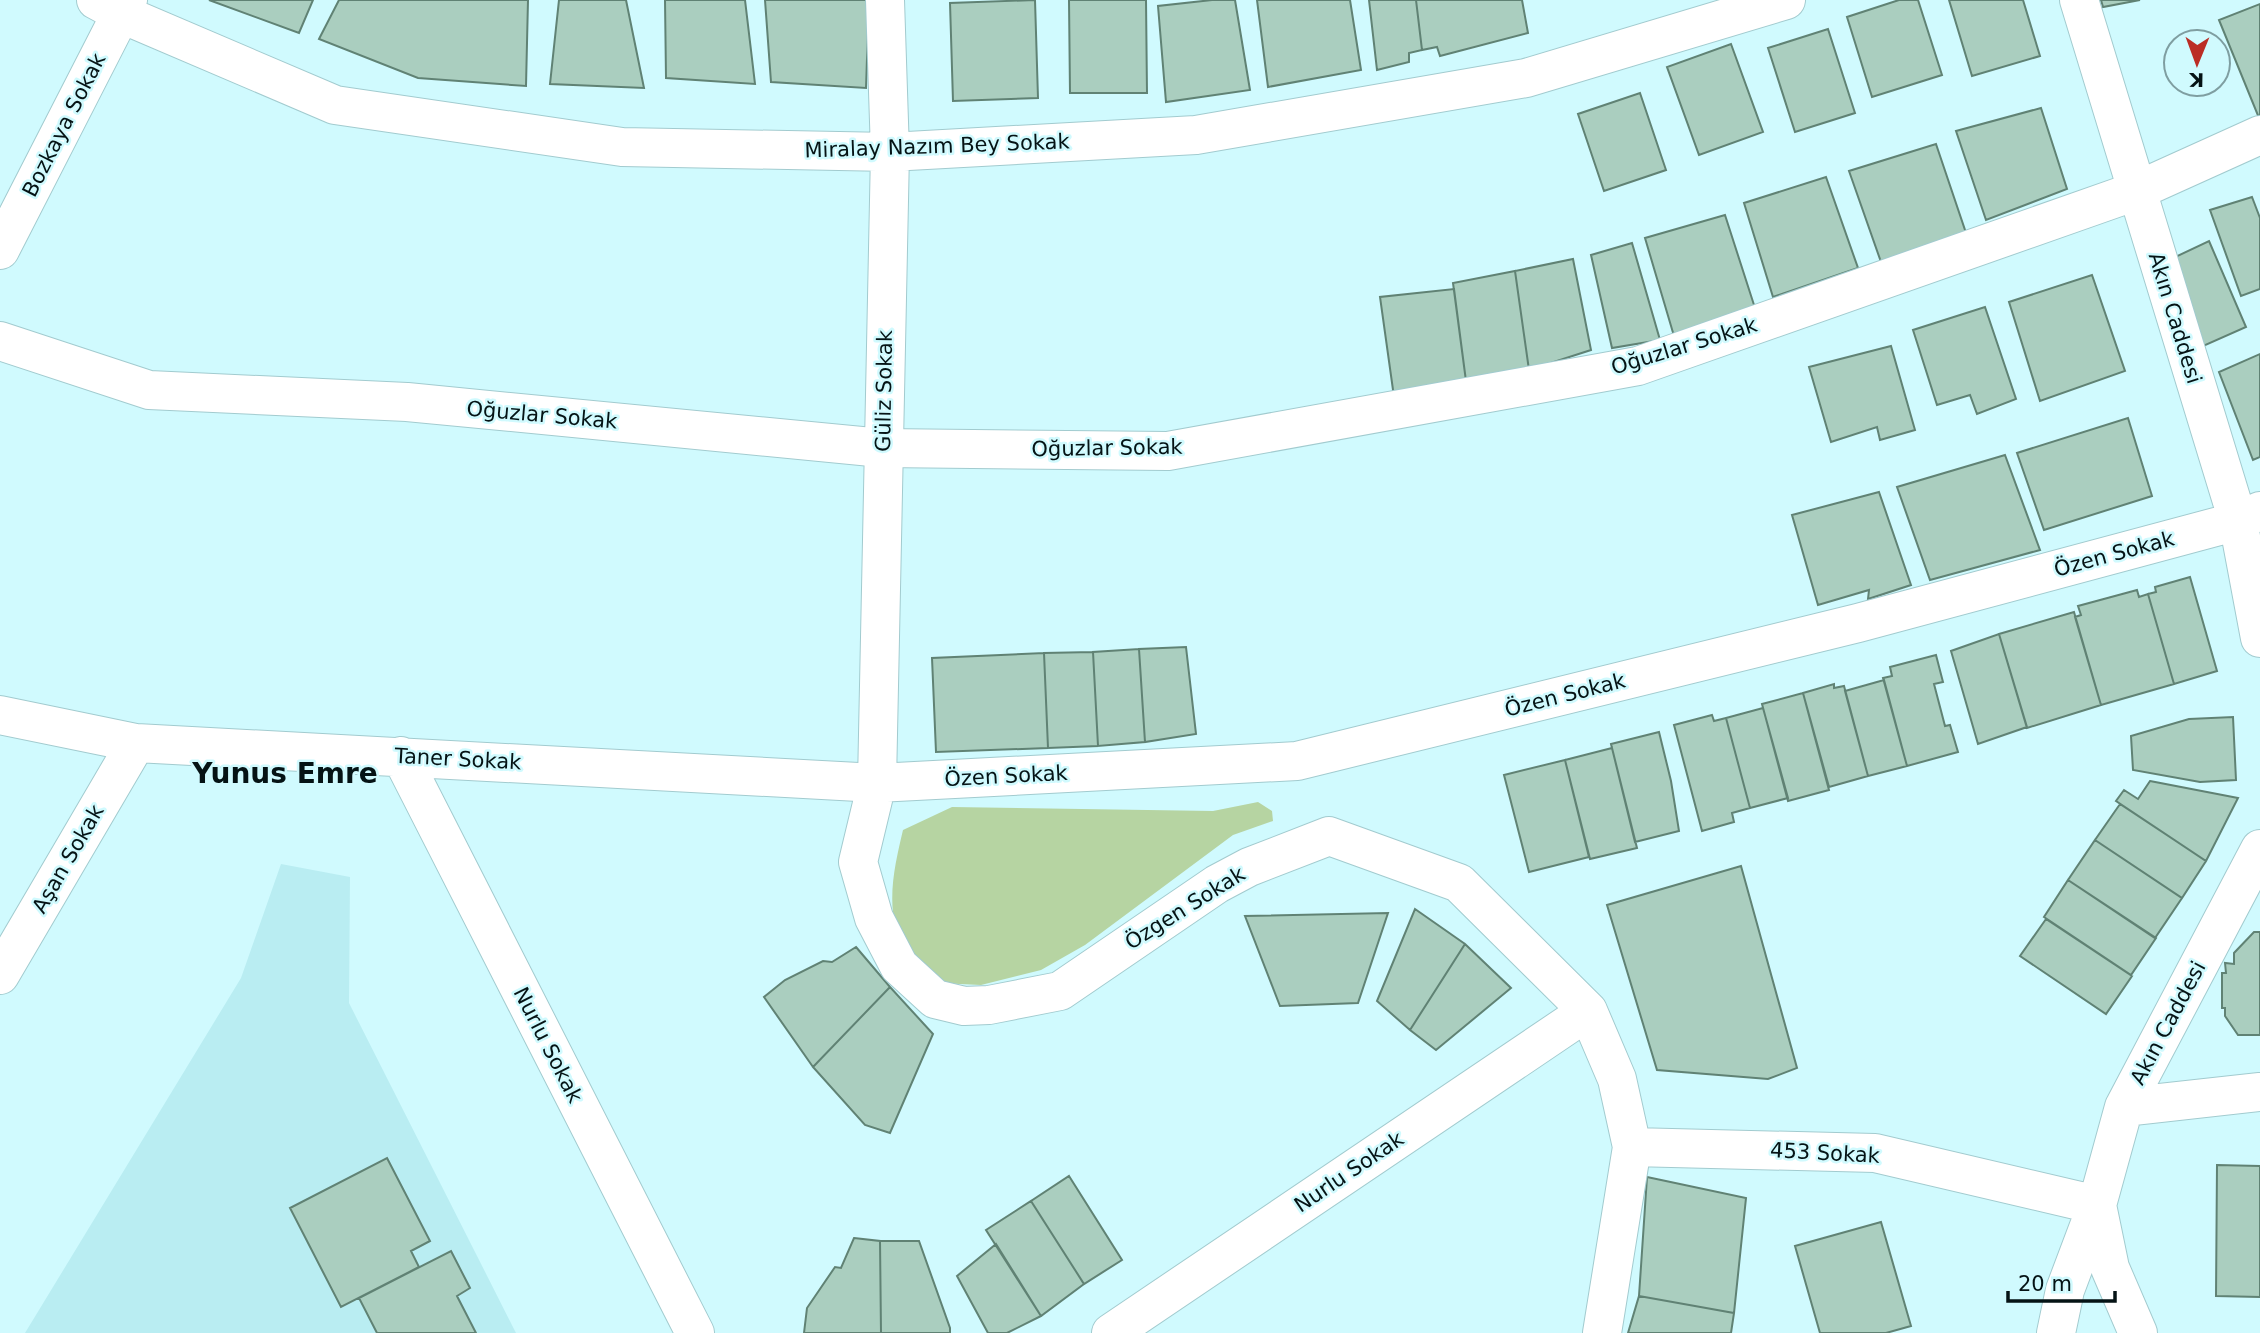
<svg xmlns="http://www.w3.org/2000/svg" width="2260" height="1333" font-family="'DejaVu Sans',sans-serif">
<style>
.built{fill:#b9edf2}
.green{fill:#b6d4a2}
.building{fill:#aacebf;stroke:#608274;stroke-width:2}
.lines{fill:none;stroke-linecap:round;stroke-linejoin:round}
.minor-casing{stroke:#a2cbcf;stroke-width:40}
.minor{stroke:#fff;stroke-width:38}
.labels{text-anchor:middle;stroke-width:5;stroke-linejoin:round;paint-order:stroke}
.street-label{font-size:21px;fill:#051315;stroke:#d0fafe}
.district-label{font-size:28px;font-weight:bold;fill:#051315;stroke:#d0fafe}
</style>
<rect width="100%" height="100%" fill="#d0fafe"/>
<path class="built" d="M281,864L350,877L349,1003L516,1333H25L241,978Z"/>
<path class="green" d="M1258,802L1272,811L1273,821L1233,835L1085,945L1041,970L981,985L939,983C929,972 917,963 908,951C882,918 894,868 903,830L952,807L1213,811Z"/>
<path class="building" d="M209,0H313L299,33Z
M339,0H528L526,86L418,78L319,39Z
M559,0H626L644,88L550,84Z
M665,0H745L755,84L666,78Z
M765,0H869L866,88L771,82Z
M1035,0L1038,98L953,101L950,3Z
M1069,0H1146L1147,93H1070Z
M1212,0H1235L1250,90L1166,102L1158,6Z
M1257,0H1350L1361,70L1268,87Z
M1369,0H1416L1422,50L1409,53V62L1377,70Z
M1416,0H1522L1528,33L1440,56L1437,47L1422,50Z
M1899,0H1918L1942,75L1872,97L1847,17Z
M1949,0H2023L2040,56L1972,76Z
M2101,0H2140L2103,7Z
M2260,4V117L2259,118L2219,20Z
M1828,29L1855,113L1795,132L1768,48Z
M1731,44L1763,132L1699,155L1667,67Z
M1640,93L1666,170L1604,191L1578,114Z
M2041,108L2067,189L1986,220L1956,131Z
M1936,144L1966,233L1881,262L1849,171Z
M1826,177L1858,268L1773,297L1744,203Z
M2252,197L2260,218V289L2241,296L2210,210Z
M1725,215L1755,308L1674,336L1645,238Z
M2209,241L2246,327L2201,347L2169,260Z
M1632,243L1660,340L1612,348L1591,255Z
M1573,259L1591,350L1529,370L1515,271Z
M1515,271L1529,370L1466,381L1453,283Z
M2092,275L2125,371L2040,401L2009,302Z
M1454,289L1466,381L1394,397L1380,297Z
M1985,307L2016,399L1977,414L1970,395L1937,405L1913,330Z
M1891,346L1915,430L1880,440L1877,427L1831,442L1809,367Z
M2260,354V457L2253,460L2219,372Z
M2128,418L2152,496L2044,530L2017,453Z
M2005,455L2040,550L1930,580L1897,487Z
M1879,492L1911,585L1868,599L1869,590L1818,605L1792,515Z
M2190,577L2217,671L2174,684L2148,594L2156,592L2155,587Z
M2137,590L2139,597L2148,594L2174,684L2101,705L2075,617L2081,615L2078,606Z
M2074,612L2101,705L2027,728L1999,634Z
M1999,634L2027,727L1978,744L1951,651Z
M1186,647L1196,734L1145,742L1139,649Z
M1139,649L1145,742L1098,746L1093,652Z
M1093,652L1098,746L1048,748L1044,653Z
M1044,653L1048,748L936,752L932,658Z
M1936,655L1943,682L1934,684L1945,726L1950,725L1958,752L1907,766L1883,678L1892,676L1890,667Z
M1884,680L1907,766L1868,776L1845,691Z
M1834,684V688L1844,686L1868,776L1829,787L1803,693Z
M1803,693L1829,790L1788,801L1762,704Z
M1763,708L1788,798L1750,808L1726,718Z
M1712,715L1714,721L1726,718L1750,808L1732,813L1734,822L1702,831L1674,725Z
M2233,717L2236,780L2200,782L2133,770L2131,736L2189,719Z
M1659,732L1671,781L1679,831L1635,842L1611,744Z
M1612,748L1637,848L1590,859L1565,760Z
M1565,760L1589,857L1529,872L1504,775Z
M2150,781L2238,798L2206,861L2116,801L2124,790L2138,799Z
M2120,804L2206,861L2182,898L2095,840Z
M2095,840L2182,898L2155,938L2068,880Z
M1741,866L1797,1068L1768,1079L1657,1070L1607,905Z
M2068,880L2156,938L2131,975L2044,917Z
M1415,909L1465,944L1410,1030L1377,1001Z
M1388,913L1358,1003L1280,1006L1245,916Z
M2046,919L2132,976L2106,1014L2020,956Z
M2254,932H2260V1035H2238L2225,1016V1008H2222V973H2226L2225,963L2234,964V953Z
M1465,944L1511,988L1436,1050L1410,1030Z
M856,947L890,987L813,1067L764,997L785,980L823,961L832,962Z
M890,987L933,1034L890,1133L865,1125L813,1067Z
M387,1158L430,1241L411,1251L419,1267L341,1307L290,1208Z
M2217,1165L2260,1166V1297L2216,1296Z
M1069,1176L1122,1260L1084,1284L1031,1201Z
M1647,1177L1746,1198L1734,1313L1639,1296Z
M1031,1201L1084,1284L1041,1316L986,1230Z
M1881,1222L1911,1326L1886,1333H1820L1795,1246Z
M854,1238L880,1241L881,1333H804L807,1308L835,1267L841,1268Z
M880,1241H919L950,1328V1333H881Z
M996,1244L1041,1316L1007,1333H988L957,1276Z
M451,1251L470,1288L457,1296L476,1333H377L359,1298Z
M1639,1296L1734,1313L1731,1333H1628Z"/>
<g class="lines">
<defs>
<path id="minor" d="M96,0L122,14L335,105L622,147L890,152L1196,135L1526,78L1786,0
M885,0L890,152L877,783L858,862L874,918L899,966L935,999L964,1006L989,1005L1060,991L1217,884L1249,867L1329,836L1459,883L1588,1011L1617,1079L1632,1147L1602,1333
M2079,0L2238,521L2260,638
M0,250L128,0
M0,341L149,390L407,402L882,448L1168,451L1638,366L2136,191L2260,135
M0,715L136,743L877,783L1297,761L1858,623L2238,521L2260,511
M401,756L695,1333
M0,975L136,743
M2124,1107L2260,1092
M1632,1147L1875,1153L2097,1205
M2097,1205L2110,1268L2138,1333
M1111,1333L1588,1011
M2056,1333L2065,1290L2097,1205L2124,1107L2260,849"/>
</defs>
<use href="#minor" class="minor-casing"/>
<use href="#minor" class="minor"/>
</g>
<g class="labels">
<g class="street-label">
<text transform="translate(64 125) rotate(-63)" y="7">Bozkaya Sokak</text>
<text transform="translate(937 146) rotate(-2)" y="7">Miralay Nazım Bey Sokak</text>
<text transform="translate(2175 318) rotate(73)" y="7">Akın Caddesi</text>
<text transform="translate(1684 346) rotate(-17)" y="7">Oğuzlar Sokak</text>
<text transform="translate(884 391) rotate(-89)" y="7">Güliz Sokak</text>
<text transform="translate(542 415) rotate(5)" y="7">Oğuzlar Sokak</text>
<text transform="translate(1107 448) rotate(-1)" y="7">Oğuzlar Sokak</text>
<text transform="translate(2114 554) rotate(-15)" y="7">Özen Sokak</text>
<text transform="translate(1565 695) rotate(-14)" y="7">Özen Sokak</text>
<text transform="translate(458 759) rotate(3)" y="7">Taner Sokak</text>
<text transform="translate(1006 776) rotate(-3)" y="7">Özen Sokak</text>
<text transform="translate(68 859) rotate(-60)" y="7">Aşan Sokak</text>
<text transform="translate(1185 908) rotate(-32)" y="7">Özgen Sokak</text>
<text transform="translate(2168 1023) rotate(-62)" y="7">Akın Caddesi</text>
<text transform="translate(548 1045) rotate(63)" y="7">Nurlu Sokak</text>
<text transform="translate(1825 1153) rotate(3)" y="7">453 Sokak</text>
<text transform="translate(1349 1172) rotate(-34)" y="7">Nurlu Sokak</text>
</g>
<g class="district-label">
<text x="285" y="783">Yunus Emre</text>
</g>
</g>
<g transform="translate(2197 63) rotate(181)"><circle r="33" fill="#d0fafe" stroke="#7f9ea1" stroke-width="2"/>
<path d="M0-5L12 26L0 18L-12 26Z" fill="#bb2d25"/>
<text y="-10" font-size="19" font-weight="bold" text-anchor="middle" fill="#051315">K</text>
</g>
<path d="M2008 1291v10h107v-10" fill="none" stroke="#051315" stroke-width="3.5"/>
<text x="2018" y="1291" font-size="21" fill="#051315" stroke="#d0fafe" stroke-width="5" paint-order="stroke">20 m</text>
</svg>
